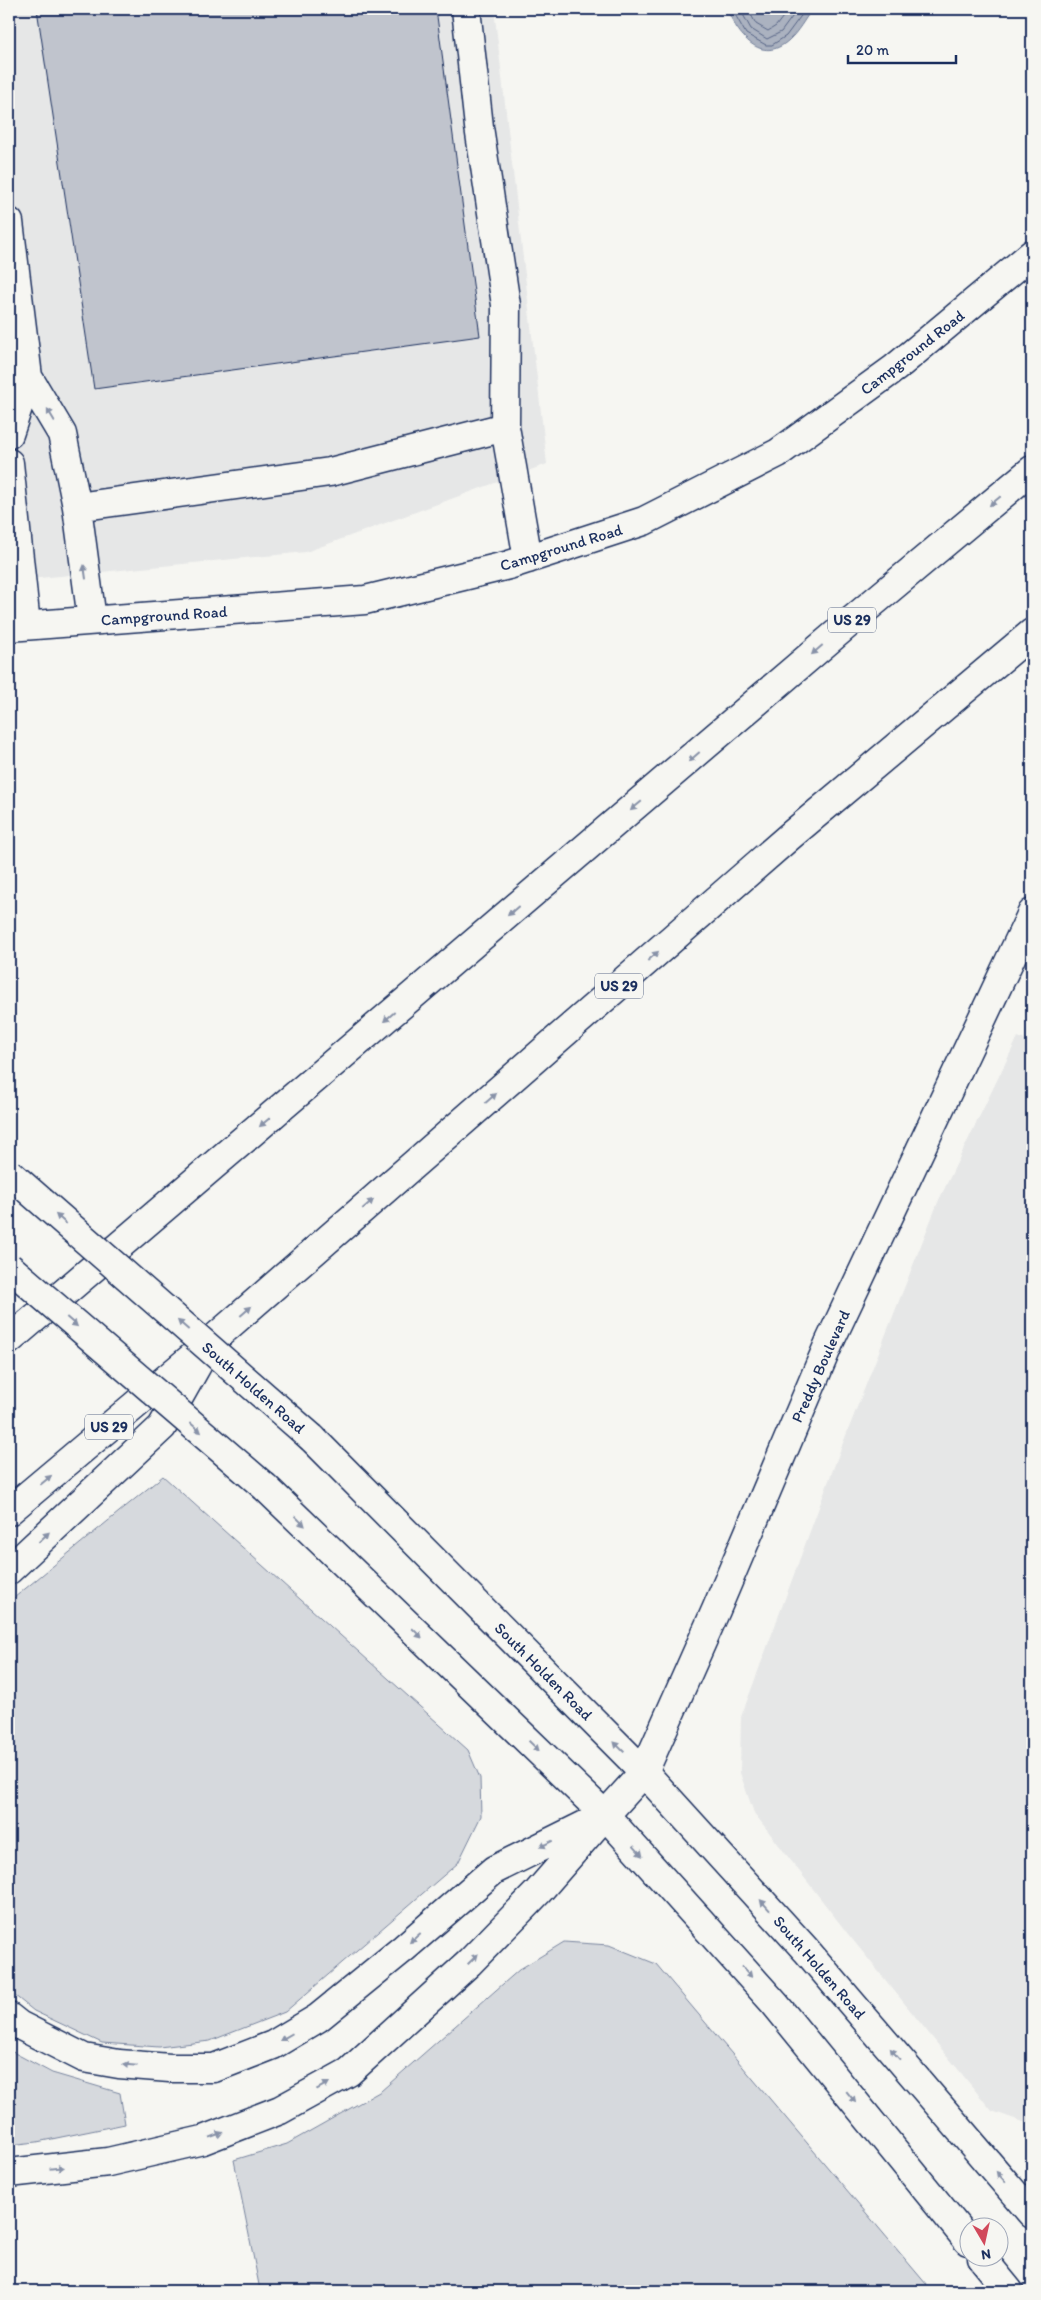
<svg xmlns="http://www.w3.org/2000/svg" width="1041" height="2300" font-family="Itim,sans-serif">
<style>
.built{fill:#e6e7e7}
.green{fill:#d6d9dd;stroke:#78849e}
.water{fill:#abb2c0;stroke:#717e99}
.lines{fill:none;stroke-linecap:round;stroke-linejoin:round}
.shore{stroke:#556385;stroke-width:1}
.building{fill:#c0c4cd;stroke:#1b2f5e}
.minor-casing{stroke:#1b2f5e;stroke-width:31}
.major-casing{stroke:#1b2f5e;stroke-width:31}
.highway-casing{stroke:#1b2f5e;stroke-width:31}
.minor{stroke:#f6f6f2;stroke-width:28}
.major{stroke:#f6f6f2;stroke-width:28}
.highway{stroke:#f6f6f2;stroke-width:28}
.major-bridge-casing{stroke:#1b2f5e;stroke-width:31;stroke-linecap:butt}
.major-bridge{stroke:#f6f6f2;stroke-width:28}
.oneway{fill:#8892a8}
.labels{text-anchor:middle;stroke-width:4;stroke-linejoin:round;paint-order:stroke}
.shield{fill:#f6f6f2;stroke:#5d6b8a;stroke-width:1}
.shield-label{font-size:15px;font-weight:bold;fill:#1b2f5e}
.street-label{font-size:16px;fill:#1b2f5e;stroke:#f6f6f2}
</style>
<rect width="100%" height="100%" fill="#f6f6f2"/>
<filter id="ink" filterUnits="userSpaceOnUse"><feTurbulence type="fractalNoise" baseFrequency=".02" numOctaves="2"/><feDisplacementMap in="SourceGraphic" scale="10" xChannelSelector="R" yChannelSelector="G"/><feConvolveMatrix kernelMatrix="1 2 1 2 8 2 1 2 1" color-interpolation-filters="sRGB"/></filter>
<g filter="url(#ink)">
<path class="built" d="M9,9H494L547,464L306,552L9,581Z
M1018,1037L1032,1043V2125L992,2111L848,1934L754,1813L740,1773L741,1717L841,1448L938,1202Z"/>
<path class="green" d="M163,1476L468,1750L480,1778L481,1816L458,1863L285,2012L210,2041L159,2047L102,2043L34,2011L9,1991V1602Z
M564,1942L609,1945L656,1964L932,2291H360L340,2286L260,2290L234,2160L287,2144L381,2091L520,1969Z
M9,2050L52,2073L120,2093L125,2124L37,2142L9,2145Z"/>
<path class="water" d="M727,9H812C805,19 798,32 789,40C761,66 737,34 727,9Z"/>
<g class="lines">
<path class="shore" d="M732,9L746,34L766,45H772L786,36L806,9
M740,9L751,29L767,39L781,32L798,9
M748,9L756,24L768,31L776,26L789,9"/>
</g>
<path class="building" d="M37,9H436L480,336L94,389Z"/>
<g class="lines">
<defs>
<path id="minor" d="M466,9L479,127L506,305L505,427
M9,222L28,377L62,434L77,507L92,620
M9,434L28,377
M9,463L26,625
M77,507L330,472L505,427L528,559
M9,627L365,600L509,565L644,521L778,453L895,368L1032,254
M605,1815L644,1772L716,1610L830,1341L1032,913"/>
<path id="major" d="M312,1438L644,1772L806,1950L1032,2214
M265,1487L605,1815L775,2004L968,2241
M982,2258L1009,2291"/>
<path id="highway" d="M9,1340L850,622L1032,470
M9,1511L209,1343L790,836L1032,633
M9,1570L162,1427L201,1358
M9,2017L19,2025L84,2058L119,2064L170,2068H214L273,2045L318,2018L404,1948L494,1870L593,1821
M9,2173L108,2162L203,2140L280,2110L349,2072L469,1963L538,1892L605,1815"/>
</defs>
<use href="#minor" class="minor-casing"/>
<use href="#major" class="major-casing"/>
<use href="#highway" class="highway-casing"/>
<use href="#minor" class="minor"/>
<use href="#major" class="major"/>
<use href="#highway" class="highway"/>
<defs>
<path id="major-bridge" d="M9,1173L312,1438
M9,1267L265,1487"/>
</defs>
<use href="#major-bridge" class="major-bridge-casing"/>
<use href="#major-bridge" class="major-bridge"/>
</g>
<defs><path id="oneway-solid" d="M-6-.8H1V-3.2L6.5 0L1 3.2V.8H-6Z" transform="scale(1.25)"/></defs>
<g class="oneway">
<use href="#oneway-solid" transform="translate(51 415) rotate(-121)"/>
<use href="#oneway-solid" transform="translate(995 501) rotate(140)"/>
<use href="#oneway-solid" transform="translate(85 572) rotate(-98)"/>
<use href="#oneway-solid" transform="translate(817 650) rotate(139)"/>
<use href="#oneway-solid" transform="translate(694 757) rotate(139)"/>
<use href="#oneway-solid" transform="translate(636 806) rotate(140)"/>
<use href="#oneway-solid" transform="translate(513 911) rotate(139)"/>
<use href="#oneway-solid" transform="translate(653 956) rotate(-41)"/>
<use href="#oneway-solid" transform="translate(389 1017) rotate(139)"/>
<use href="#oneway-solid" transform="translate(491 1098) rotate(-41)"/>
<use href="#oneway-solid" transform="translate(265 1122) rotate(140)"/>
<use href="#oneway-solid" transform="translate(368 1204) rotate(-41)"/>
<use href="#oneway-solid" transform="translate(61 1219) rotate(-139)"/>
<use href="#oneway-solid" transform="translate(246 1311) rotate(-41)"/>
<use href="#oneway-solid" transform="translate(72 1322) rotate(41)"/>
<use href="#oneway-solid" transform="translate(183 1325) rotate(-139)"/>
<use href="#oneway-solid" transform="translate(196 1428) rotate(41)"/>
<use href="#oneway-solid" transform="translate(46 1480) rotate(-40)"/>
<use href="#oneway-solid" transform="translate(300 1521) rotate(44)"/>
<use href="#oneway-solid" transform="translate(44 1537) rotate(-43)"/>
<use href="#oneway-solid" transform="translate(417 1633) rotate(44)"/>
<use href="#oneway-solid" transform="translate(534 1746) rotate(44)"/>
<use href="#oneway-solid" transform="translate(619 1747) rotate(-135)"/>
<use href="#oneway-solid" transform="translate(546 1844) rotate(154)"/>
<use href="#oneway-solid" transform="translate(638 1851) rotate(48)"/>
<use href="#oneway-solid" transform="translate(765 1905) rotate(-132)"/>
<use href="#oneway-solid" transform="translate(415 1938) rotate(139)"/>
<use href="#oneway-solid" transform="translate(473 1959) rotate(-45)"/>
<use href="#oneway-solid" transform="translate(747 1972) rotate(48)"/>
<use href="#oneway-solid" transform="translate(286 2037) rotate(150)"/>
<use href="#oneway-solid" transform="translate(895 2054) rotate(-131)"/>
<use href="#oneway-solid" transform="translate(130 2065) rotate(-175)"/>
<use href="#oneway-solid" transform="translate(323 2086) rotate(-29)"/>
<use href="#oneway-solid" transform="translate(851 2097) rotate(51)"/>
<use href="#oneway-solid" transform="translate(216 2135) rotate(-21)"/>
<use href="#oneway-solid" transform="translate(57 2168) rotate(-6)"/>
<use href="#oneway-solid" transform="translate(1001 2177) rotate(-131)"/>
</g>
</g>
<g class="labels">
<g class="shield">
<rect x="828" y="607.5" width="48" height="25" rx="4"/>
<rect x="595" y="973.5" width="48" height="25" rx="4"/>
<rect x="85" y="1414.5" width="48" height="25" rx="4"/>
</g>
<g class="shield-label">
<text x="852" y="625">US 29</text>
<text x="619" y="991">US 29</text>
<text x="109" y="1432">US 29</text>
</g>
<g class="street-label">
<text transform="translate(912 352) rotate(-38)" y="6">Campground Road</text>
<text transform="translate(561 547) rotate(-17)" y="6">Campground Road</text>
<text transform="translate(164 615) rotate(-4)" y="6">Campground Road</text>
<text transform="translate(820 1366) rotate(-66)" y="6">Preddy Boulevard</text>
<text transform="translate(254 1387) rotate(41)" y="6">South Holden Road</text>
<text transform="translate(544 1671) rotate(45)" y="6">South Holden Road</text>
<text transform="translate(820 1967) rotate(49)" y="6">South Holden Road</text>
</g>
</g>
<rect width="1041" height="2300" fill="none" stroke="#f6f6f2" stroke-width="30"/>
<rect x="15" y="15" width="1011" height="2270" fill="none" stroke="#1b2f5e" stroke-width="2" filter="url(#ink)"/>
<g transform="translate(984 2242) rotate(171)"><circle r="24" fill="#f6f6f2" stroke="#9ea6b7"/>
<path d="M0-4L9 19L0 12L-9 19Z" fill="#d1495b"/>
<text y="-8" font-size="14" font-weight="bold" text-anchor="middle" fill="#1b2f5e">N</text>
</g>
<path d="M848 55v8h108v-8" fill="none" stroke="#1b2f5e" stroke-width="2.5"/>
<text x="856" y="55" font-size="15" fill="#1b2f5e" stroke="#f6f6f2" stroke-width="4" paint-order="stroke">20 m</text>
</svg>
